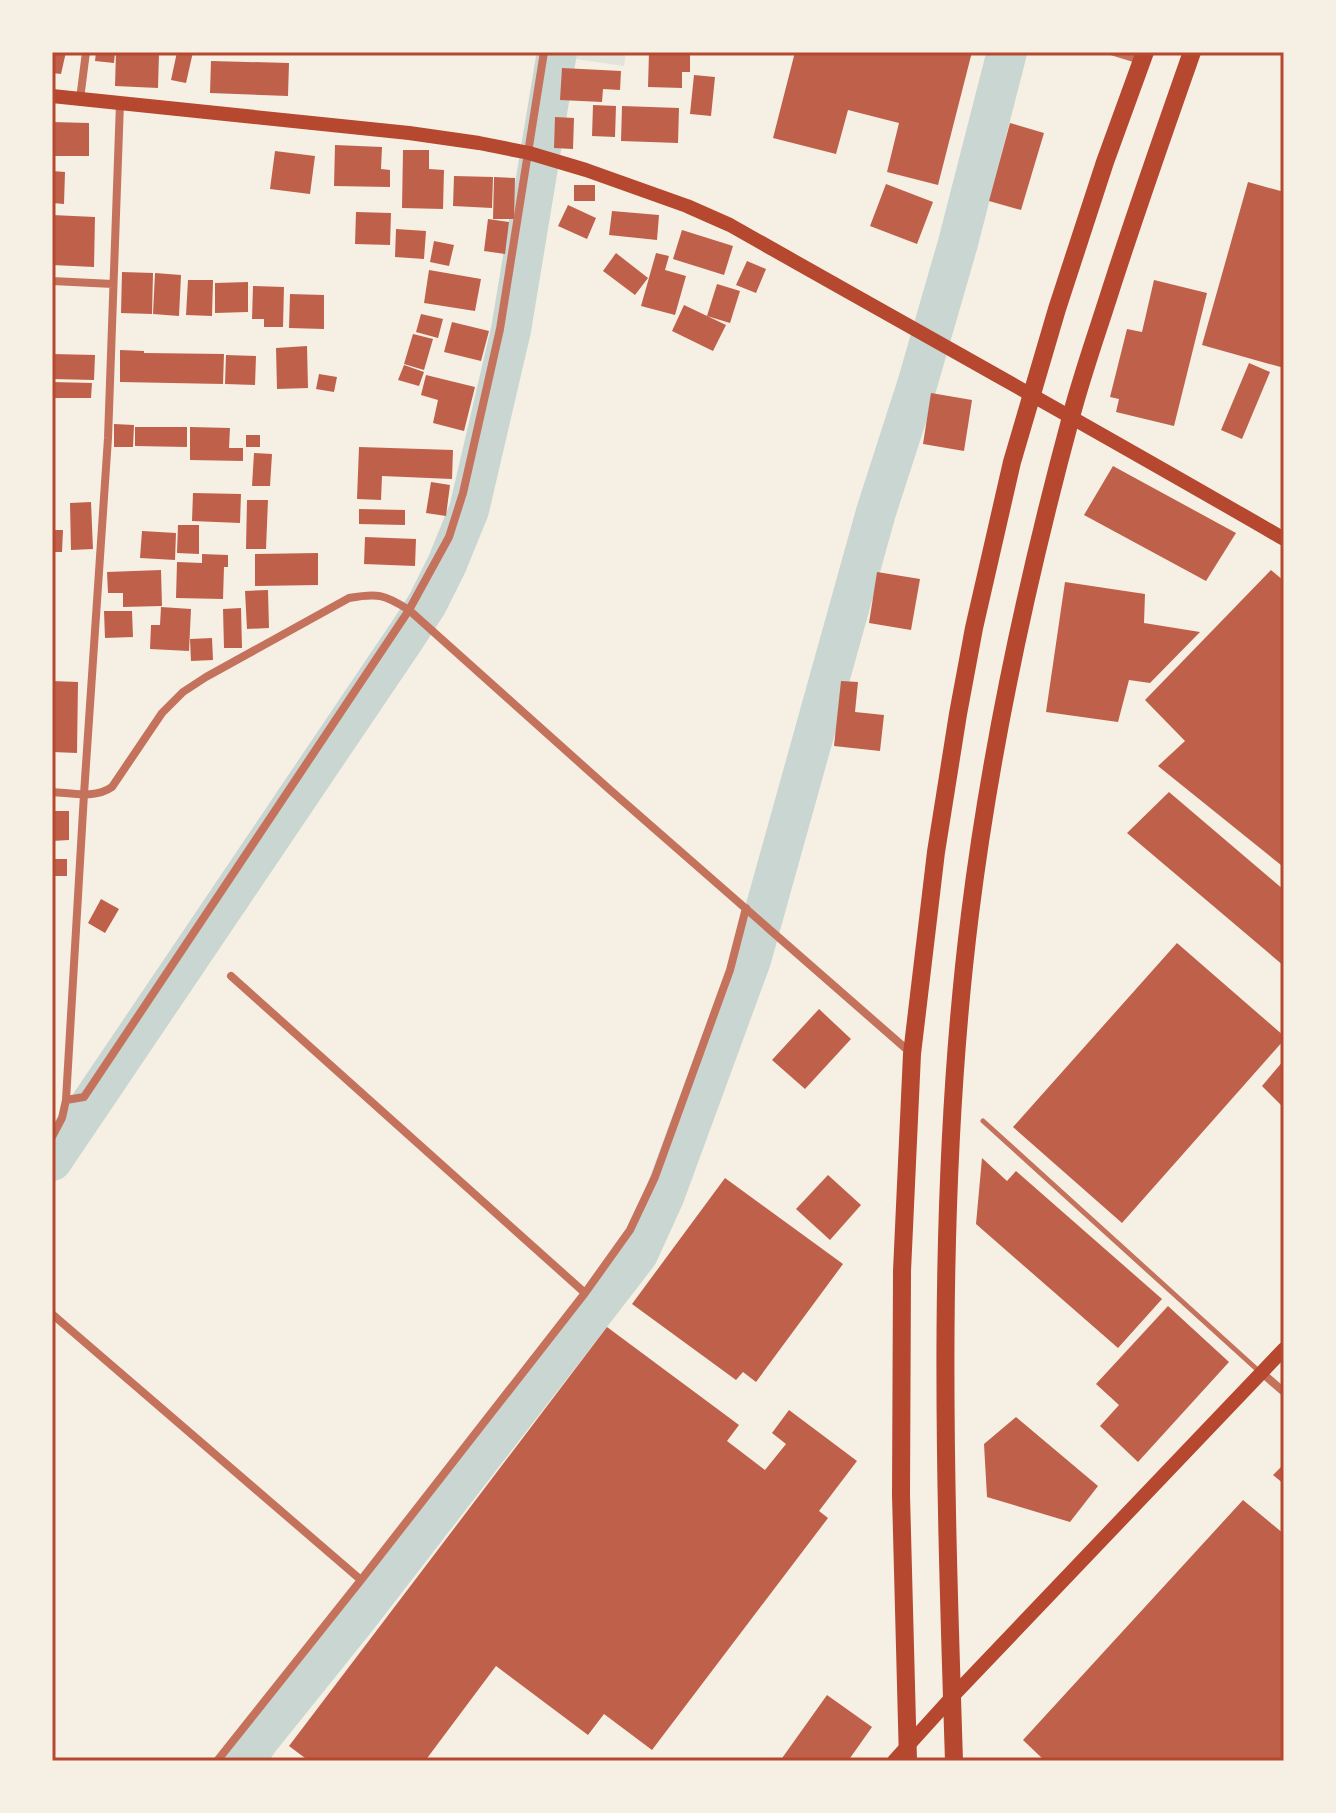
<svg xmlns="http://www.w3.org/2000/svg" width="1336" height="1813" font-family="Barlow,sans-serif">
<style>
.green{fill:#e2e4dc}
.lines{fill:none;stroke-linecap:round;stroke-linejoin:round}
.river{stroke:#c9d6d2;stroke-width:40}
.building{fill:#bf614a}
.service{stroke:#c5725c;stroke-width:5}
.minor{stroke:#c5725c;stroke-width:8}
.secondary{stroke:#b5482f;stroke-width:14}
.trunk{stroke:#b5482f;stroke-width:18}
.neatline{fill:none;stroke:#b5482f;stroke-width:3}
</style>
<rect width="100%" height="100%" fill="#f6efe4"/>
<path class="green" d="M563,52H626L624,66L562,57Z"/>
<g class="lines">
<path class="river" d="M52,1161L409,632L427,604L447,564L469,510L511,330L557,52
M245,1761L259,1740L357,1618L638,1254L664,1197L751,960L876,512L917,385L958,243L1007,52"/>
</g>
<path class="building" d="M52,52H66L61,74L52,73Z
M96,52H115L114,63L95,61Z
M116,52L159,53L158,88L115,86Z
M177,52H193L186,83L171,80Z
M649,52H690V72H682V88L648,87Z
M795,52H972L938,185L887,172L899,123L848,110L836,154L773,138Z
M211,61L289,63L288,96L210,93Z
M562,68L621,71L620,90L603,89L602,102L560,100Z
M694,75L715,77L711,116L690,114Z
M593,105L616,106L615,137L592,136Z
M622,106L679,108L678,143L621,141Z
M555,117L574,118L573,149L554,148Z
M52,122L89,123V156H52Z
M1010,123L1044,133L1021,210L989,201Z
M335,145L382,147L381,169L390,170V187L334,186Z
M403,150H429V169L444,170L443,209L402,208Z
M275,151L315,156L310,194L270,189Z
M52,171L65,172L64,204L52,203Z
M454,176L493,177L492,208L453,206Z
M494,177L515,178L514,219H493Z
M1248,182L1284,192V368L1202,345Z
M886,184L933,202L917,244L870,226Z
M574,185H595V201H574Z
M568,205L596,218L587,239L558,226Z
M612,211L659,215L657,240L609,235Z
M356,212L391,213L390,245L355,244Z
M52,215L95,217L94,267L52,265Z
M488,219L509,222L505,254L484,251Z
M396,229L426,231L424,259L395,257Z
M682,230L733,246L724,275L673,259Z
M434,241L454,245L449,266L430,262Z
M616,253L648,278L635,295L603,271Z
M656,253L669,256L665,270L686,276L675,315L641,306Z
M747,261L766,269L756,293L736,285Z
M429,270L481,279L475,311L424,303Z
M122,272L153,273L152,314L121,313Z
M155,273L181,275L179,316L153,314Z
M188,280H213L212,316L186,315Z
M1154,280L1207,293L1174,426L1116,412L1119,399L1110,397L1127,329L1142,332Z
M248,282V312L215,313V283Z
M717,284L740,291L730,323L707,316Z
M253,286L284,287L283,327H264V319H252Z
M290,294L324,295V329L289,328Z
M684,305L726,325L713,351L672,331Z
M421,314L443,319L438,338L416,332Z
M452,322L489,331L481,361L444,352Z
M413,334L433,339L424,370L404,364Z
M307,346L308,388L277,389L276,348Z
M120,350L144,351V353L224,354L223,384L120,382Z
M52,354L95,355L94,380L52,379Z
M226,355L256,356L255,385L225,384Z
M1249,363L1270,372L1242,439L1221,430Z
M404,365L424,372L419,386L398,380Z
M319,374L337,377L334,392L316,389Z
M426,375L475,387L464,431L433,423L438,400L421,395Z
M52,382L92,383L91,398H52Z
M931,393L972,400L964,451L923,444Z
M114,424L134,425L133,447H114Z
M135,427H187V447L135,446Z
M190,427L230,428L229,448H243V461L190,460Z
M246,435H260V447H246Z
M359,447L453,450L452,479L382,476L381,500L357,499Z
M254,453L272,454L270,486H252Z
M1113,466L1236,533L1206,581L1084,515Z
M431,482L450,485L446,516L426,513Z
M193,493L241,494L240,523L192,521Z
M247,500H268L266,549H246Z
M91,502L93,549L71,550L70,503Z
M359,509L405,510V525L359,524Z
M178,525H199V554L177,553Z
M52,530H63L62,552H52Z
M142,531L176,533L175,560L140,558Z
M365,537L416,539L415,566L364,564Z
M318,553V585L255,586V554Z
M202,554L228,555V567H224L223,599L176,598L177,562L202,563Z
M161,570L162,606L123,607V593H108L107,572Z
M1271,570L1284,581V861L1281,865L1158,766L1185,741L1145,700Z
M877,572L920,579L911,630L869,623Z
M1065,582L1145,594L1144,623L1200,632L1150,683L1129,680L1118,722L1046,712Z
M268,590L269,628L247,629L245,591Z
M161,607L191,609L189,651L150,649L151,625H160Z
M241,608L242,648H224L223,609Z
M104,611H132L133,637L105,638Z
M212,638L213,660L191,661L190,639Z
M52,681L78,682L77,753L52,752Z
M841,681L858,682L855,712L884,715L880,751L834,746Z
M1169,792L1284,890V966L1127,833Z
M52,811H69V840L52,841Z
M52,859H67V876H52Z
M101,899L119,909L105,933L88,923Z
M1177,943L1284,1036V1040L1122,1223L1013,1127Z
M819,1009L851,1039L805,1089L772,1060Z
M1284,1060V1108L1262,1086Z
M982,1158L1007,1181L1016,1171L1162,1299L1118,1348L976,1224Z
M828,1175L861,1205L830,1240L796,1209Z
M725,1178L843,1264L756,1382L743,1372L736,1380L632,1304Z
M1168,1306L1229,1362L1138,1462L1100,1426L1119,1405L1096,1384Z
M607,1327L739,1425L727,1441L765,1470L786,1444L772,1433L789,1410L857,1461L819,1511L828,1518L652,1750L604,1714L588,1735L496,1666L425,1761H309L289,1746Z
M1016,1417L1098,1486L1070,1522L987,1497L984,1444Z
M1284,1464V1484L1273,1475Z
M1243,1500L1284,1534V1761H1045L1023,1740Z
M827,1695L872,1727L848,1761H780Z"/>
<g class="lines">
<path class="service" d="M983,1121L1261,1373"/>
<path class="minor" d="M1114,52L1140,60
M80,99L86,52
M52,281L113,284
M52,792C72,793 95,799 112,787L162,713L183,692L206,677L349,598C377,593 384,594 409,610L609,789L912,1054
M231,976L585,1293
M66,1100L84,1097L409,610L449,537L463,493L500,329L544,52
M52,1137L62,1118L66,1100L84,794L108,438L120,103
M52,1314L361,1580
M1262,1373L1284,1392
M217,1761L361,1580L585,1293L630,1230L655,1177L730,970L746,908"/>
<path class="secondary" d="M52,96L409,133L479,143L529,153L586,170L687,206L730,225C915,330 1100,432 1284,539
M894,1761L952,1697L1284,1349"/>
<path class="trunk" d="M908,1761L901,1495L902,1271L912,1054L936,852L958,714L974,628L1012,462L1057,309L1105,162L1145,52
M954,1761C945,1479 935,1195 970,914C991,746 1027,580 1071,417C1082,375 1097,333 1110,292C1136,211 1164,132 1192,52"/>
</g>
<rect width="1336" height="1813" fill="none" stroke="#f6efe4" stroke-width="108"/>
<rect x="54" y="54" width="1228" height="1705" class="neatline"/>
</svg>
